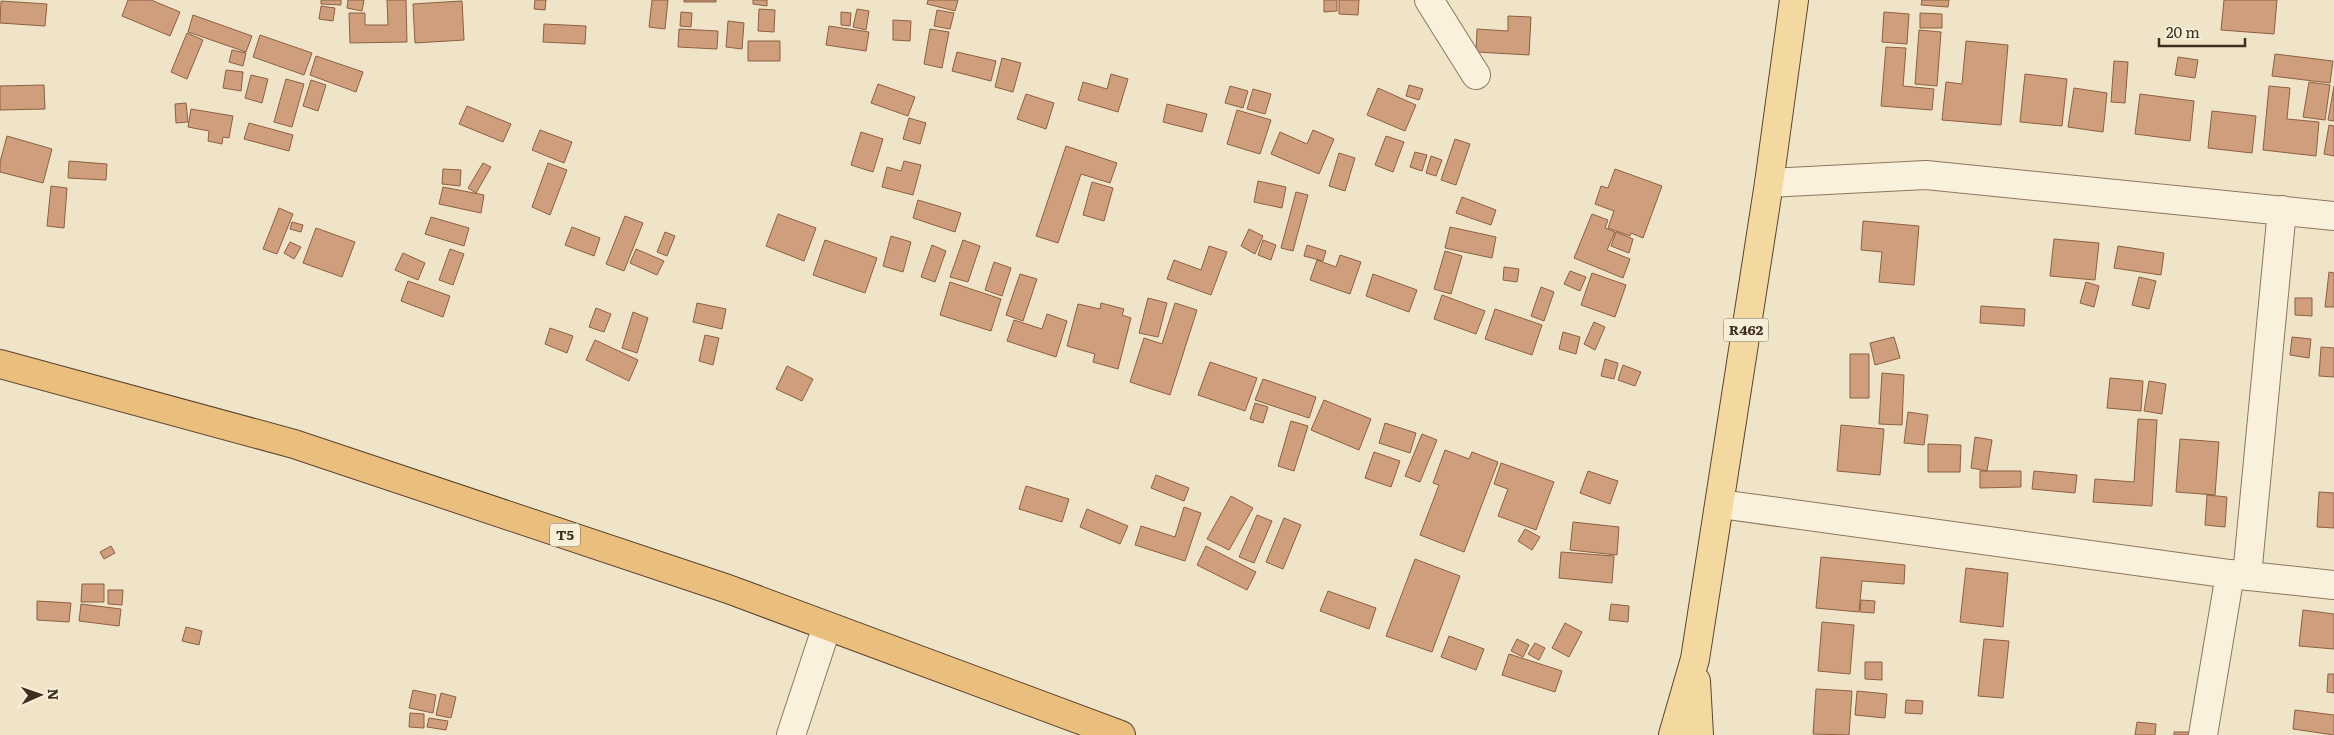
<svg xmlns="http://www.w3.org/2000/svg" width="2334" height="735" font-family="Literata,serif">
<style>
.building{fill:#cf9f7d;stroke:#8d5f41}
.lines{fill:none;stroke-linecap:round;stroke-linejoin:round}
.minor-casing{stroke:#8d765c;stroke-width:30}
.primary-casing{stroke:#5b4430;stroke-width:30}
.trunk-casing{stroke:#5b4430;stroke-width:30}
.minor{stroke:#faf1dc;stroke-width:28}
.primary{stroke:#f3d9a0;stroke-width:28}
.trunk{stroke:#eabe7c;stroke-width:28}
.labels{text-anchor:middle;stroke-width:5;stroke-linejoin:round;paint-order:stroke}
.shield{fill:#f7eed8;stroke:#756857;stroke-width:1}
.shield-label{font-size:14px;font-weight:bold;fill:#3d2e20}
</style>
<rect width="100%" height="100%" fill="#f0e4c8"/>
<path class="building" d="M128,0H151L180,12L170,36L122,16Z
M321,0H341V5L321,4Z
M348,0H364L362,11L347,8Z
M387,0H406L407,42L350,43L349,13H365V25H388Z
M535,0H546L545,10L534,9Z
M652,0H668L665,29L649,27Z
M684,0H716V2H684Z
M753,0H767V6L753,4Z
M928,0H958L955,11L927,4Z
M1324,0H1337V11L1324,12Z
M1339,0H1359L1358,15L1339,14Z
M1922,0H1949L1948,7L1921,5Z
M2224,0H2277L2274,34L2221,30Z
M1,1L47,4L45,26L0,23Z
M462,1L464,40L415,43L413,4Z
M321,6L335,8L333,21L319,19Z
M759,9L775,10L774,32L758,31Z
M857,9L869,11L866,30L853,27Z
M937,10L954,13L950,29L934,26Z
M681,12L692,13L691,27L680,26Z
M841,12L851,13L850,26L841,25Z
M1884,12L1909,14L1907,44L1882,42Z
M1920,13L1942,14V28H1920Z
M193,15L252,36L246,52L188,32Z
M1508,16L1531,17L1529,55L1476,52L1477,29L1508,31Z
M893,20L911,21L910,41L893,40Z
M728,21L744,23L742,49L726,47Z
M544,24L586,26L585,44L543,42Z
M829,26L869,32L866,51L826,45Z
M679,29L718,31L717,49L678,47Z
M930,29L949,32L942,68L924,64Z
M1919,30L1941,32L1937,86L1915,84Z
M187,33L203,40L187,79L171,72Z
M260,35L312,53L304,75L253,57Z
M748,41H780V61H748Z
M1966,41L2008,45L2001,125L1942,120L1946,82L1962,84Z
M1886,47L1906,48L1903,86L1934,89L1932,110L1881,106Z
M232,50L246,53L243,66L229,62Z
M957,52L996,61L991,81L952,71Z
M2275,54L2333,61L2330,83L2272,76Z
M316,56L363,72L356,92L310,75Z
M2178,57L2198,60L2195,78L2175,75Z
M1002,58L1021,63L1013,92L995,87Z
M2114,61L2128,62L2125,103L2111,102Z
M226,70L243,72L241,91L223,88Z
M1111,74L1128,79L1118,112L1078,100L1083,82L1107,89Z
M2025,74L2067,79L2062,126L2020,122Z
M251,75L268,79L262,103L245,98Z
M286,79L304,84L292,127L274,122Z
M311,80L326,85L318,111L303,106Z
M2309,82L2330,85L2325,120L2303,117Z
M878,84L915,97L908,116L871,103Z
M44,85L45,109L0,110V86Z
M1409,85L1423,89L1419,100L1406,96Z
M1230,86L1248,91L1243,108L1225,103Z
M2269,86L2290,88L2287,119L2319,122L2316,156L2263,150Z
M2334,86V121L2328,120Z
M1378,88L1416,105L1405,131L1367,115Z
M2074,88L2107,93L2103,132L2068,127Z
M1253,89L1271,94L1265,114L1247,109Z
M1026,94L1054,103L1046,129L1017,119Z
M2140,94L2194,101L2190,141L2135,134Z
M186,103L188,122L176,123L175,104Z
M1167,104L1207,114L1202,132L1163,122Z
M467,106L511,124L503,142L459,124Z
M191,109L233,116L229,138L223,137L222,144L208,141L209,131L188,127Z
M1237,110L1271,120L1260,154L1227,144Z
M2212,111L2256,116L2252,153L2208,148Z
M909,118L926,123L920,144L903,139Z
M249,123L293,135L289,151L244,139Z
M2329,125L2334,126V156L2324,154Z
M540,130L572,142L564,163L532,150Z
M1313,130L1334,139L1319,174L1271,154L1280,132L1307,144Z
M861,132L883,139L873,172L851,165Z
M7,136L52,149L43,183L0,172V162Z
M1386,136L1404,142L1393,172L1375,165Z
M1455,139L1470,144L1456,185L1441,180Z
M1066,146L1117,163L1110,183L1081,174L1058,243L1036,236Z
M1415,152L1427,155L1422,171L1410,167Z
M1339,153L1355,158L1345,191L1329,186Z
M1431,156L1442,160L1436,176L1426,173Z
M69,161L107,164L106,180L68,178Z
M904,161L921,165L913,195L882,187L887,167L901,171Z
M483,163L491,167L476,193L468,188Z
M548,163L567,170L550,215L532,207Z
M443,169L461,170L460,186L442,184Z
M1615,169L1662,186L1643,238L1631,233L1630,236L1608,228L1614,211L1595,204L1601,186L1608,188Z
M1258,181L1286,187L1282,208L1254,202Z
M1092,182L1113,188L1104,221L1083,215Z
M51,186L67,188L64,228L47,226Z
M443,187L484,195L481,213L439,204Z
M1296,192L1308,195L1293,251L1281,248Z
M1462,197L1496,210L1491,225L1456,213Z
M918,200L961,213L955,232L913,218Z
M279,208L293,214L277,254L263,249Z
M778,214L816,228L804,261L766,246Z
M1592,214L1608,220L1605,228L1615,232L1607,250L1630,259L1623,278L1574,258Z
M625,216L643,223L624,271L606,264Z
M431,217L469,228L464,246L425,234Z
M1863,221L1919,226L1914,285L1879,282L1882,252L1861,250Z
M292,222L303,225L301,232L290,229Z
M572,227L600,238L594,256L565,245Z
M1450,227L1496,237L1492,258L1445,248Z
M316,228L355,242L342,277L303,263Z
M1249,229L1263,236L1255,254L1241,246Z
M665,232L675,236L667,256L657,252Z
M1616,232L1633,239L1629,253L1611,246Z
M891,236L911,242L903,272L883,266Z
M2054,239L2099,243L2095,280L2050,276Z
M825,240L877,258L865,293L813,275Z
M963,240L980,246L968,282L950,277Z
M1263,240L1276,245L1271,260L1258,255Z
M290,242L301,247L294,259L284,253Z
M932,245L946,251L935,282L921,277Z
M1307,245L1326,251L1323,261L1304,256Z
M1209,246L1227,252L1211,295L1167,279L1174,260L1201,270Z
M2118,246L2164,253L2161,275L2114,268Z
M450,249L464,254L453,285L439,280Z
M636,249L664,261L657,275L630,263Z
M1445,251L1462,256L1451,294L1434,289Z
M403,253L425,263L418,280L395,270Z
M1340,255L1361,262L1350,294L1310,280L1317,260L1336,267Z
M994,262L1011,268L1002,296L985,290Z
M1504,267L1519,269L1517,282L1503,280Z
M1570,271L1586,277L1580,291L1564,284Z
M2329,272L2334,273V307H2325Z
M1592,273L1626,285L1615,317L1581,305Z
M1020,274L1037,279L1023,321L1006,315Z
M1373,274L1417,290L1409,312L1366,296Z
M2139,277L2156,281L2149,309L2132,305Z
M408,281L450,296L443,317L401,301Z
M950,282L1001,299L991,331L940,315Z
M2086,282L2099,286L2094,307L2080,303Z
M1541,287L1554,292L1544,321L1531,316Z
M1442,295L1485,311L1476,334L1434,319Z
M1148,298L1167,303L1158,337L1139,333Z
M2295,298H2312V316L2295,315Z
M697,303L726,309L722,329L693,322Z
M1101,303L1124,309L1122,315L1131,318L1118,369L1093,362L1095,354L1067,346L1078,304L1100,309Z
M1175,303L1197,310L1170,395L1130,382L1144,338L1162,344Z
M1981,306L2025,309L2024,326L1980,323Z
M596,308L611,314L604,332L589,327Z
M1495,309L1542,325L1532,355L1485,339Z
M633,312L648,318L637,353L622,348Z
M1047,314L1067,321L1056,357L1007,341L1014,320L1042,329Z
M1594,322L1605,327L1595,350L1584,344Z
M550,328L573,336L567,353L545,344Z
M1563,332L1580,337L1576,354L1559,349Z
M705,335L719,338L713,365L699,361Z
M1894,337L1900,358L1875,365L1870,343Z
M2292,337L2311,339L2309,358L2290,355Z
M595,340L638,360L629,381L586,360Z
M2321,347L2334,348V377L2319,376Z
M1850,354H1869V398H1850Z
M1605,359L1618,363L1614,379L1601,376Z
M1210,362L1257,378L1245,411L1198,395Z
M1623,365L1641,372L1635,386L1618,380Z
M787,366L813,379L802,401L776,389Z
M1882,373L1904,375L1902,425L1879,424Z
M2110,378L2143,381L2141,411L2107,408Z
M1263,379L1316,397L1309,418L1255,400Z
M2149,381L2166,384L2162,414L2144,411Z
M1324,400L1371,419L1359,450L1311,430Z
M1255,403L1268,407L1263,423L1250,419Z
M1908,412L1928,415L1924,445L1904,443Z
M2138,419L2157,420L2152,506L2093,502L2095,479L2134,482Z
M1291,421L1308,426L1294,471L1278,466Z
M1385,423L1416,433L1410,453L1379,443Z
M1841,425L1884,429L1880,475L1837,471Z
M1422,434L1437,440L1420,482L1405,476Z
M1975,437L1992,440L1987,471L1971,468Z
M2180,439L2219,442L2215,495L2176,492Z
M1928,444L1961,445L1960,472H1928Z
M1445,450L1469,459L1472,452L1498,462L1464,552L1420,535L1439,485L1433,483Z
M1374,452L1400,461L1391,487L1365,478Z
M1501,463L1554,482L1536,530L1498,516L1508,489L1494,484Z
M1588,471L1618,481L1610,504L1580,493Z
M1980,471H2021V487L1980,488Z
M2034,471L2077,475L2075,493L2032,489Z
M1156,475L1189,488L1184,501L1151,488Z
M1026,486L1069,499L1062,522L1019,509Z
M2319,492L2334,493V528L2317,527Z
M2207,495L2227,497L2225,527L2205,525Z
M1231,496L1253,508L1229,550L1207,539Z
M1184,507L1201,513L1185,561L1135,545L1141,526L1175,537Z
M1087,509L1128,526L1120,544L1080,527Z
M1257,515L1272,521L1254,563L1239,557Z
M1284,518L1301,525L1283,569L1266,562Z
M1573,522L1619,527L1617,555L1570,550Z
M1525,529L1540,537L1532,550L1518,541Z
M111,546L115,553L104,559L100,552Z
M1206,546L1256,572L1247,590L1197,565Z
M1561,552L1614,556L1612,583L1559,578Z
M1821,557L1905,565L1904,584L1862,581L1859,612L1816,608Z
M1415,559L1460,576L1432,652L1386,636Z
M1966,568L2008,573L2003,627L1960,622Z
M82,584H104V602H81Z
M108,590H123L122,605L108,604Z
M1328,591L1376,608L1369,629L1320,611Z
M1861,600L1875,601L1874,613L1860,612Z
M37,601L71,603L69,622L37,620Z
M81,604L121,609L119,626L79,621Z
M1611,604L1629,606L1628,622L1609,620Z
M2303,610L2334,614V649L2299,646Z
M1822,622L1854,625L1850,674L1818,671Z
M1565,623L1582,632L1569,657L1552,648Z
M186,627L202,631L199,645L182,641Z
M1449,636L1484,649L1476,670L1441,657Z
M1517,639L1529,645L1523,657L1511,651Z
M1984,639L2009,641L2003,698L1978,696Z
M1535,643L1545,648L1539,660L1528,654Z
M1509,654L1562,671L1555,692L1502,675Z
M1865,662H1882V680L1865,679Z
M2328,674H2334V693L2327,692Z
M1816,689L1852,691L1849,735L1813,734Z
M413,690L436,695L433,713L409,708Z
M1857,691L1887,694L1885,718L1855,715Z
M441,693L456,697L451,718L436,715Z
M1906,700L1923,701L1922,714L1905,713Z
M2295,710L2334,715V735L2293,729Z
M410,713L424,714V728L409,727Z
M429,718L448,721L446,730L427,727Z
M2137,722L2156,724L2155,735H2135Z
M2174,732H2191V735H2174Z"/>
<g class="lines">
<defs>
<path id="minor" d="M1429,0L1476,75
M1769,183L1926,175L2334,216
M1720,504L2230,574L2334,585
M2247,576L2282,210
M791,735L827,626
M2203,735L2230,574"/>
<path id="primary" d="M1696,681L1699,735
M1673,735L1695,659L1769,183L1794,0"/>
<path id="trunk" d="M0,364L294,444L728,589L1121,735"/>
</defs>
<use href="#minor" class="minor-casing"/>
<use href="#primary" class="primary-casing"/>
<use href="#trunk" class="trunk-casing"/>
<use href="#minor" class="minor"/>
<use href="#primary" class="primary"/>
<use href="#trunk" class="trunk"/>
</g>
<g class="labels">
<g class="shield">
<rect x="1723.5" y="318.5" width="45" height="23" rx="4"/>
<rect x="550" y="523.5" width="30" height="23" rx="4"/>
</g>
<g class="shield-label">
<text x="1746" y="335">R462</text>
<text x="565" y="540">T5</text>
</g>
</g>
<g transform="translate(40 695) rotate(88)" stroke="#f7eed8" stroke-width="4" paint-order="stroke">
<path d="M0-4L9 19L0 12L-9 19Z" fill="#3d2e20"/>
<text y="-8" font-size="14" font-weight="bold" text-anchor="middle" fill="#3d2e20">N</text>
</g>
<path d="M2159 38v8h86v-8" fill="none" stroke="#3d2e20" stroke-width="2.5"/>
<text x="2166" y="38" font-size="15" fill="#3d2e20" stroke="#f7eed8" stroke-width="4" paint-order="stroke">20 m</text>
</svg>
